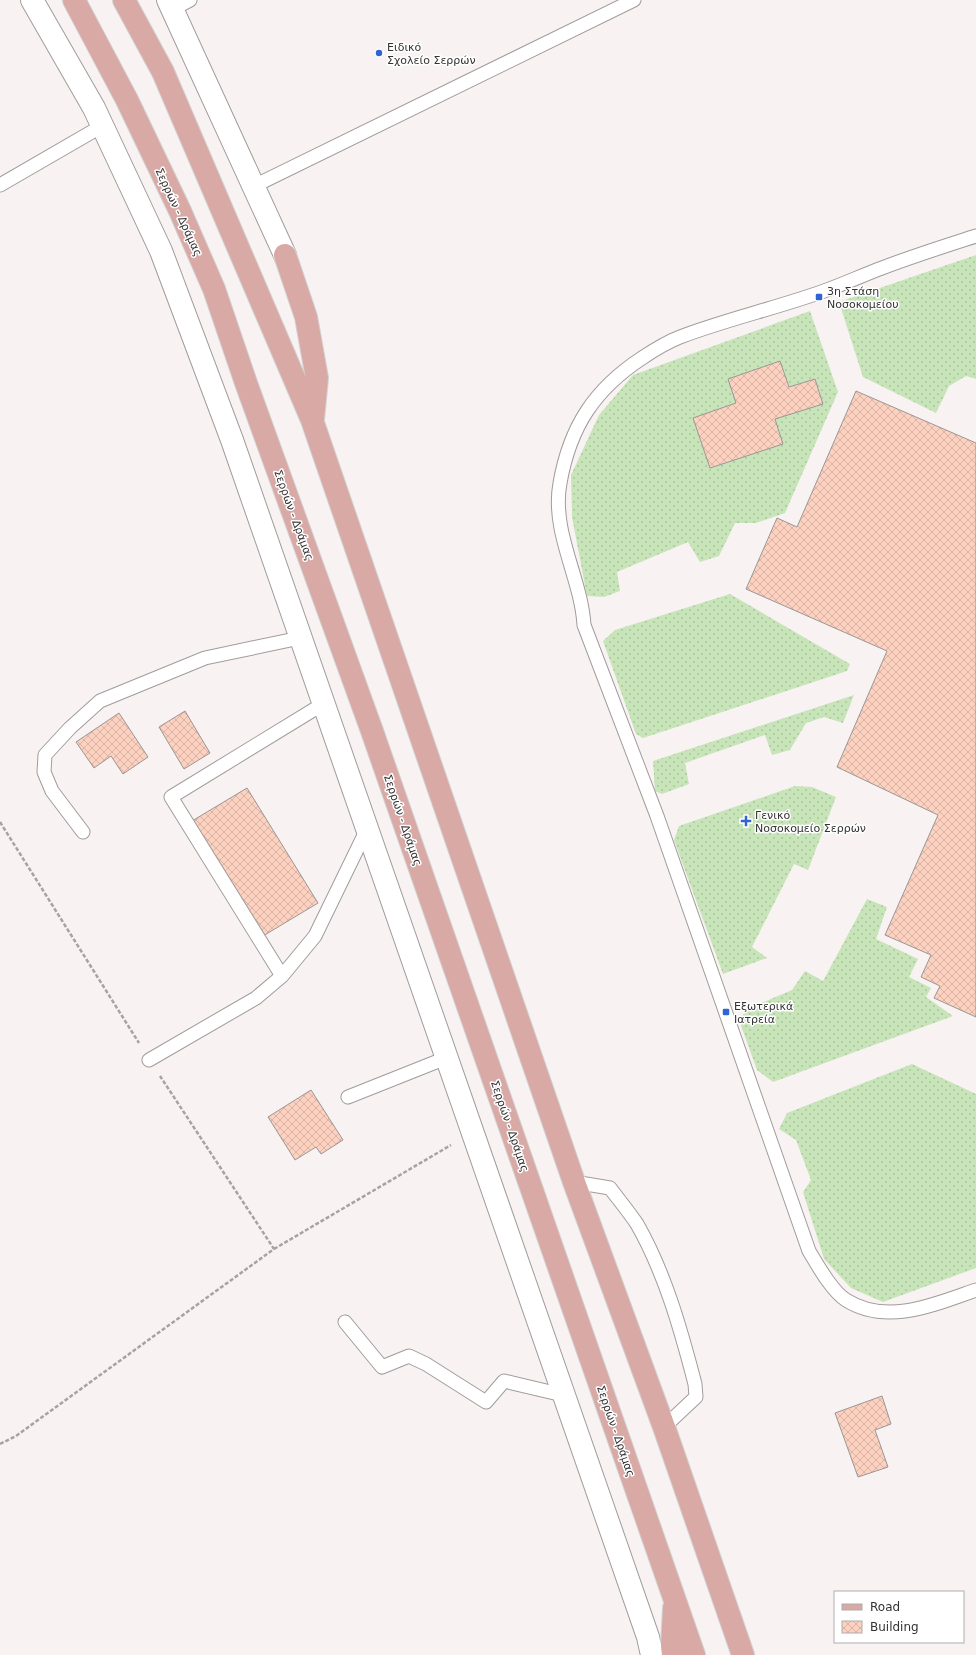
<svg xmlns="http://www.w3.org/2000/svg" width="976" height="1655" font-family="'DejaVu Sans',sans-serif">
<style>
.grass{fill:url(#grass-dots);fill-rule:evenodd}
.building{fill:url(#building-cross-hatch);stroke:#9a9695}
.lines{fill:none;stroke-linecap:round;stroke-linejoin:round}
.service-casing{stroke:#a09c9b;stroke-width:15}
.minor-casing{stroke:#a09c9b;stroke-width:24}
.primary-casing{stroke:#d2d2d2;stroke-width:24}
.path{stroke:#a7a3a2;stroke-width:2.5;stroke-dasharray:4 2;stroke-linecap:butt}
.service{stroke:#fff;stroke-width:13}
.minor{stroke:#fff;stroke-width:22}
.primary{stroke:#d9a9a6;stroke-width:22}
.poi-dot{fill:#3163d2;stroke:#fff;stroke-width:1.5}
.labels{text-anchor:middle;stroke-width:3;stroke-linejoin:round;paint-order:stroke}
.poi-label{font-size:11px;fill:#343232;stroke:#fff;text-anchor:start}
.street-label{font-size:11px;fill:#343232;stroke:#fff}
</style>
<defs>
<pattern id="grass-dots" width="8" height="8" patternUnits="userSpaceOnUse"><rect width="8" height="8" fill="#c8e4b9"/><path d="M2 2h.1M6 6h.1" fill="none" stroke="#acc4a0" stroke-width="1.8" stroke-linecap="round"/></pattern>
<pattern id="building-cross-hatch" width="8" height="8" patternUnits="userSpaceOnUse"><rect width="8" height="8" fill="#fcd1c0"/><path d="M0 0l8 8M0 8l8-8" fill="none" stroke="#d9b4a5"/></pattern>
</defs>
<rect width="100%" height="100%" fill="#f8f3f2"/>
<path class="grass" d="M976,255V379L966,376L949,386L936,413L863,377L839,302Z
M810,311L838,392L785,513L756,523H735L719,556L700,562L688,542L617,572L620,591L604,597L587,596L572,517L571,475L599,415L633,375ZM780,361L789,387L815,379L823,403L775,419L710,468L693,418L736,403L728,379Z
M730,594L850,664L847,671L643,738L636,734L603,641L615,630Z
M854,695L843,723L824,717L806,723L790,750L772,755L765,735L685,763L689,784L662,794L655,791L653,761Z
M795,786L812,787L836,797L808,870L794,864L752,947L767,958L723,974L674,840L679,826Z
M867,899L887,907L876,939L918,959L909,977L931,988L926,997L953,1016L773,1082L757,1070L739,1020L747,1009L792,990L805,971L823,981Z
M912,1064L976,1094V1268L883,1302L851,1288L824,1259L803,1192L811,1180L796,1140L779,1129L787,1113Z"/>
<path class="building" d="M780,361L789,387L815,379L823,404L775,419L783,444L710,468L693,418L736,403L728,379Z
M856,391L976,443V1017L934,998L940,986L921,977L931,955L885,935L938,815L837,767L887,651L746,589L777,518L797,527Z
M185,711L210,753L184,769L159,727Z
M119,713L148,757L123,774L111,756L94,768L76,742Z
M247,788L318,903L263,936L192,821Z
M311,1090L343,1140L321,1154L316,1147L295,1160L268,1117Z
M882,1396L891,1424L875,1430L888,1467L858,1477L835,1413Z"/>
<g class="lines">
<defs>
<path id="service" d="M173,9L190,0
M0,185L102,126
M254,186L634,0
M976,236C945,246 913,256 882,268C863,275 844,284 824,291C777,308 727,319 680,337C667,342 654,350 642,358C595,389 570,426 560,483C551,532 581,577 584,625L657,816L809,1251C818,1266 832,1291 846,1300C887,1326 936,1304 976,1290
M83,832L52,791L44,772L45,755L70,728L100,701L205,658L300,638
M282,976L171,797L323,704
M149,1060L256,998L282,976L315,936L367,829
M348,1097L446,1058
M574,1182L610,1188C619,1200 629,1212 637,1224C665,1273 681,1330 695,1384L696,1397L664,1427
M345,1322L382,1367L409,1356L426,1364L486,1402L504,1381L563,1395"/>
<path id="minor" d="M32,0L94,108L161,251L232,440L648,1637L652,1655
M168,0L285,255"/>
<path id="primary" d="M74,0L127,100L180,211L214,289L246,383L372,731L694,1655
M124,0L163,72L312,420L574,1182L664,1427L743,1655
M285,255L306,317L317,378L313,419
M673,1655L672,1646L674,1608"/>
</defs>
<use href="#service" class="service-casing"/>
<use href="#minor" class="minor-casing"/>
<use href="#primary" class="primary-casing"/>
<path class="path" d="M0,822L139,1043
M274,1249L451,1145
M0,1444L16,1436L274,1249L160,1076"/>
<use href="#service" class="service"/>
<use href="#minor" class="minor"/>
<use href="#primary" class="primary"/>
</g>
<g class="poi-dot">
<circle cx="379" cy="53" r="4"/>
<rect x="815" y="293" width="8" height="8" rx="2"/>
<path d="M744 815h4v4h4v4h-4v4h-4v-4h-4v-4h4z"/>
<rect x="722" y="1008" width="8" height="8" rx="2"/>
</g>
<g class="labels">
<g class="poi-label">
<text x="387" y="51">Ειδικό<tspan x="387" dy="13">Σχολείο Σερρών</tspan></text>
<text x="827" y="295">3η Στάση<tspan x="827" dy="13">Νοσοκομείου</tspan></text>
<text x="755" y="819">Γενικό<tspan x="755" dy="13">Νοσοκομείο Σερρών</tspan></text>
<text x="734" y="1010">Εξωτερικά<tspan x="734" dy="13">Ιατρεία</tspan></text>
</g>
<g class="street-label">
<text transform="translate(179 212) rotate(65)" y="4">Σερρών - Δράμας</text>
<text transform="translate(294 515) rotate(70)" y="4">Σερρών - Δράμας</text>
<text transform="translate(403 820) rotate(71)" y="4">Σερρών - Δράμας</text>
<text transform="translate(510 1126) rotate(71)" y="4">Σερρών - Δράμας</text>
<text transform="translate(616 1431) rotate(71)" y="4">Σερρών - Δράμας</text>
</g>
</g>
<rect x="834" y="1591" width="130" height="52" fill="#ffffff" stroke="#aeadad"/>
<rect x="842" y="1604" width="20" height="6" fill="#d9a9a6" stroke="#aeadad"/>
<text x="870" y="1611" font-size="12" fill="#343232">Road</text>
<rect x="842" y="1621" width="20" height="12" fill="url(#building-cross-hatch)" stroke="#aeadad"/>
<text x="870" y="1631" font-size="12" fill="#343232">Building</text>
</svg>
